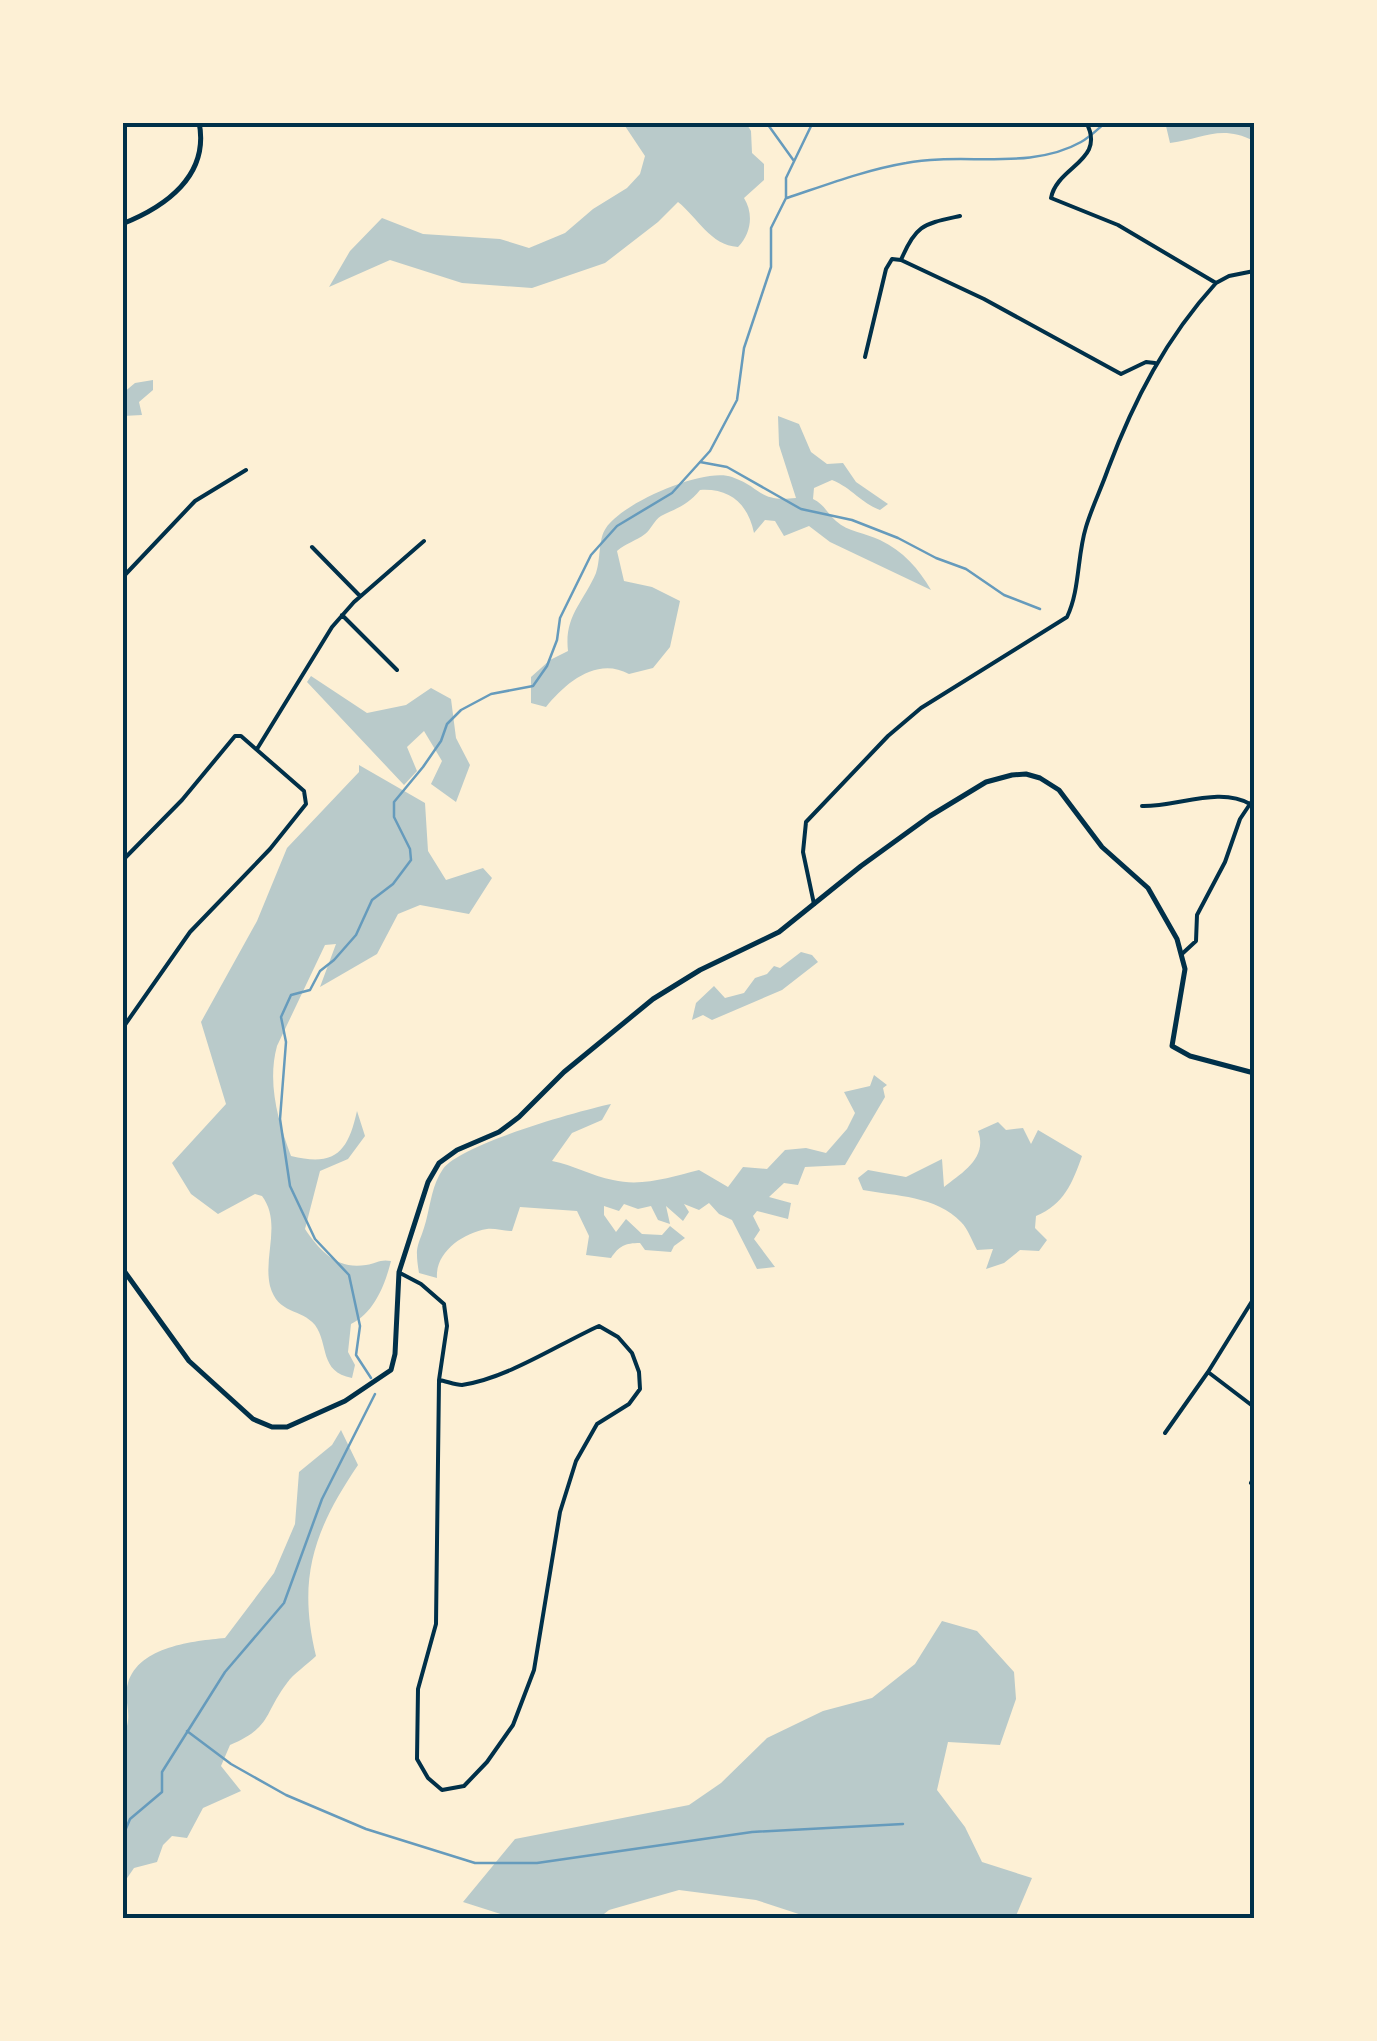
<svg xmlns="http://www.w3.org/2000/svg" width="1377" height="2041" font-family="Signika,sans-serif">
<style>
.green{fill:#b9caca}
.lines{fill:none;stroke-linecap:round;stroke-linejoin:round}
.stream{stroke:#669bbc;stroke-width:2.5}
.minor{stroke:#003049;stroke-width:4}
.tertiary{stroke:#003049;stroke-width:5}
.neatline{fill:none;stroke:#003049;stroke-width:4}
</style>
<rect width="100%" height="100%" fill="#fdf0d5"/>
<path class="green" d="M623,123H746L751,131L752,153L764,164V180L744,198C754,214 751,234 738,247C710,245 698,218 678,202L658,222L605,263L532,288L462,283L390,260L329,287L350,251L382,218L423,234L500,239L529,248L565,233L593,209L627,188L640,174L645,156Z
M1191,123H1246L1254,127V141C1220,124 1203,139 1170,143L1166,126Z
M153,380V390L139,402L142,415L123,416V393L135,383Z
M778,416L799,424L811,452L827,464L843,463L856,482L888,504L880,510C861,503 852,488 832,480L814,488L813,499C824,504 827,513 836,521C848,532 866,533 880,540C903,551 919,569 931,590L830,542L809,526L784,536L775,521L765,520L754,533C748,504 730,488 700,490C688,505 677,508 661,516C654,520 651,530 645,534C636,541 626,543 617,551L624,581L652,587L680,601L670,647L653,668L629,674C597,656 565,683 546,707L531,703V677L550,660L568,651C564,616 583,603 596,573C601,559 598,539 606,528C622,503 704,467 732,477C763,488 757,502 796,498L779,445Z
M311,676L367,713L406,705L431,688L451,699L456,738L470,765L456,802L431,784L442,761L424,731L407,747L417,771L404,785L307,682Z
M359,765L425,803L428,851L446,880L483,868L492,878L469,914L420,905L398,914L377,954L320,987L336,944L325,945L277,1046C267,1083 278,1121 291,1156C335,1167 348,1152 357,1111L365,1136L348,1159L320,1171L305,1229C320,1251 337,1270 366,1265C377,1263 380,1259 391,1261C385,1285 374,1313 351,1324L348,1352L355,1365L352,1378C319,1372 329,1344 315,1325C301,1308 278,1315 270,1286C263,1256 282,1223 262,1196L255,1194L218,1214L191,1194L172,1163L226,1104L201,1022L257,921L287,848L359,772Z
M801,952L812,955L818,962L782,990L712,1020L703,1015L692,1020L696,1003L714,986L725,998L744,993L755,978L767,974L774,966L780,968Z
M874,1075L887,1085L883,1088L885,1097L845,1165L805,1167L798,1185L784,1183L769,1197L791,1203L788,1219L757,1211L753,1216L760,1230L754,1239L775,1267L757,1269L732,1220L719,1214L709,1203L699,1210L684,1204L689,1212L683,1221L666,1206L670,1224L658,1220L651,1206L638,1209L624,1204L619,1211L604,1206V1215L616,1232L626,1219L642,1234L662,1235L670,1226L685,1238L674,1246L671,1252L645,1250L640,1243C625,1243 619,1246 611,1258L586,1255L589,1236L577,1211L520,1207L512,1231C505,1231 494,1228 487,1229C462,1233 435,1253 437,1278L419,1273C414,1243 419,1247 426,1221C431,1202 432,1185 443,1169C461,1144 578,1111 611,1104L602,1120L572,1133L552,1161C573,1165 592,1176 613,1180C642,1187 671,1177 699,1170L728,1187L743,1167L767,1169L785,1150L806,1148L826,1153L847,1129L855,1113L844,1092L870,1086Z
M998,1122L1006,1130L1023,1128L1031,1144L1038,1130L1082,1156C1072,1184 1064,1204 1036,1216L1035,1228L1047,1240L1039,1251L1020,1250L1004,1263L986,1269L993,1249L977,1250C972,1241 968,1229 961,1222C937,1196 895,1196 863,1190L858,1178L868,1170L906,1177L942,1159L944,1187C962,1173 988,1158 978,1131Z
M341,1430L358,1465C314,1530 297,1578 316,1656C307,1665 294,1673 287,1683C263,1715 272,1727 230,1745L221,1766L241,1791L203,1808L187,1838L172,1836L163,1845L157,1862L134,1868L123,1884V1737C135,1712 122,1703 128,1683C139,1646 194,1641 225,1638L274,1573L295,1524L299,1472L332,1445Z
M942,1621L977,1631L1014,1672L1016,1699L1000,1745L948,1742L937,1790L965,1827L982,1862L1032,1878L1015,1918H811L756,1900L679,1890L609,1910L599,1918H513L463,1902L515,1839L689,1805L721,1783L767,1738L823,1711L872,1698L915,1664Z"/>
<g class="lines">
<path class="stream" d="M766,122L794,161
M787,198C826,185 865,170 906,163C962,152 1030,171 1081,142C1090,137 1098,129 1106,122
M700,462L727,467L801,509L852,520L898,538L936,558L966,569L1004,595L1040,609
M371,1378L356,1355L360,1326L349,1275L315,1239L290,1186L280,1119L286,1042L281,1017L291,995L310,990L320,971L334,960L356,935L372,900L393,884L411,860L410,849L394,817V802L423,767L441,741L447,724L461,710L491,694L533,686L547,666L557,640L560,618L591,555L617,526L672,493L710,451L737,400L744,348L771,267V228L786,198V178L813,122
M187,1731L231,1764L286,1795L366,1829L475,1863H537L752,1832L903,1824
M122,1838L130,1819L162,1792V1772L225,1672L284,1603L322,1499L375,1394"/>
<path class="minor" d="M1086,122C1107,161 1057,166 1051,198L1118,225L1216,283
M901,260C916,224 924,224 960,216
M865,357L886,269L892,259L901,260L984,299L1121,374L1146,362L1155,363
M312,547L360,596
M122,578L195,501L246,470
M342,615L397,670
M257,749L332,627L354,602L424,541
M1142,806C1176,807 1220,786 1250,804
M122,861L182,800L235,736H241L304,791L306,804L270,849L190,932L122,1029
M814,904L803,852L806,822L888,736L921,708L1067,617C1080,590 1077,556 1086,527C1092,507 1101,489 1108,469C1134,400 1166,338 1216,283L1229,276L1254,271
M1183,953L1196,941L1197,915L1225,862L1240,819L1254,798
M400,1273L421,1284L444,1304L447,1326L439,1380L436,1624L418,1689L417,1759L428,1778L442,1790L464,1786L487,1762L513,1725L534,1670L560,1512L576,1461L597,1424L629,1404L640,1389L639,1372L632,1353L618,1337L599,1326C557,1345 508,1378 462,1385C455,1385 446,1381 439,1380
M1208,1372L1254,1298
M1165,1433L1208,1372L1254,1407
M1251,1483L1254,1477"/>
<path class="tertiary" d="M122,224C165,207 210,176 199,122
M122,1268L189,1361L253,1419L272,1427H287L345,1401L391,1370L395,1354L399,1272L428,1182L439,1163L457,1150L499,1132L519,1117L564,1072L653,999L700,970L779,932L861,866L930,816L986,782L1012,775L1026,774L1040,778L1059,790L1102,847L1148,888L1177,939L1185,969L1172,1046L1190,1056L1254,1073"/>
</g>
<rect width="1377" height="2041" fill="none" stroke="#fdf0d5" stroke-width="250"/>
<rect x="125" y="125" width="1127" height="1791" class="neatline"/>
</svg>
